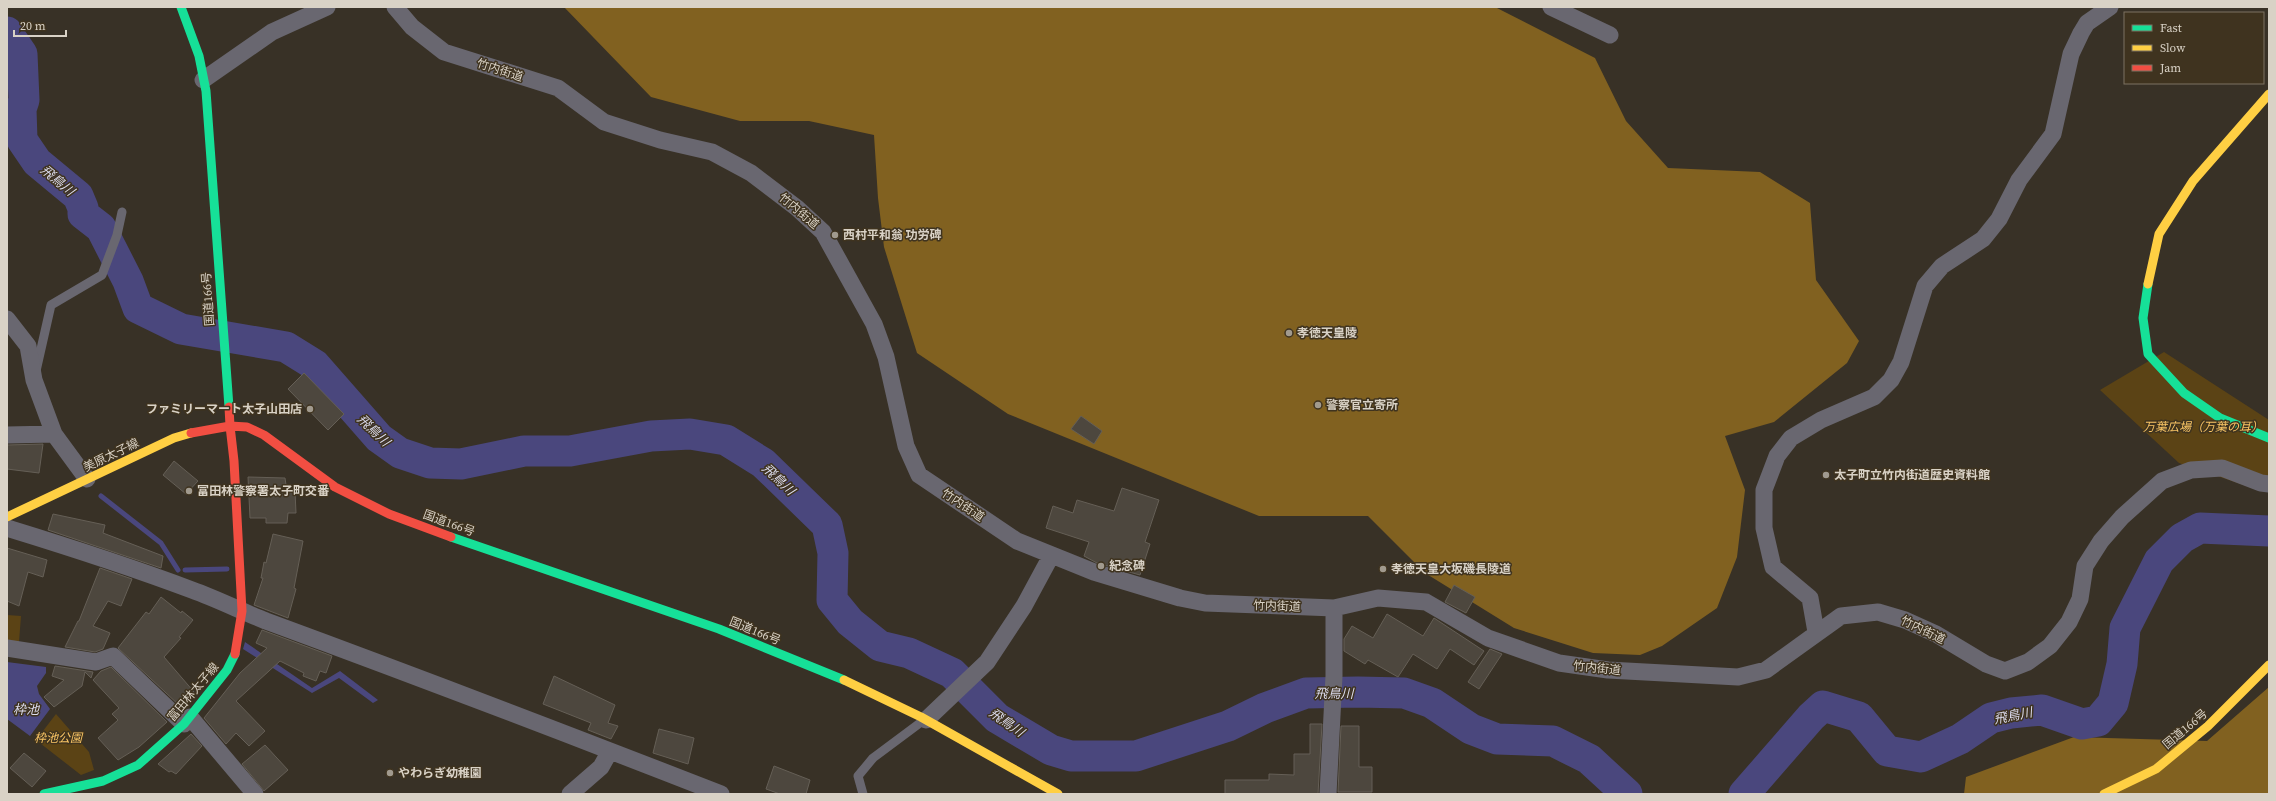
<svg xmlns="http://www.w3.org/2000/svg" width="2276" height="801" font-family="'Source Serif 4','Noto Sans JP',serif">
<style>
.green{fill:#5b4315}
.forest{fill:#816120}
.water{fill:#4a477d}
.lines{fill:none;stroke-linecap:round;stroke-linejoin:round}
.stream{stroke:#4a477d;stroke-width:5}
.river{stroke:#4a477d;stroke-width:31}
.building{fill:#4d473e;stroke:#655f56}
.lane{stroke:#696770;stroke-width:9}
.street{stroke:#696770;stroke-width:17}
.fast{stroke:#16e098;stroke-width:9}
.slow{stroke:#ffcf43;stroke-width:9}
.jam{stroke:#f24e42;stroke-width:9}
.poi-dot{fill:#a19a8e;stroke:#3f331f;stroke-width:1.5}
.labels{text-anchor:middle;stroke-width:3;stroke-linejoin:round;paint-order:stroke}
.street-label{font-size:12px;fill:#d9d2c6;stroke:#3f331f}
.poi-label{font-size:12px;font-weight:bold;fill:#d9d2c6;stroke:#3f331f;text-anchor:start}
.park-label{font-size:12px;font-style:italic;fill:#f9c564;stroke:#3f331f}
.water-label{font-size:13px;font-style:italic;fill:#dcdcef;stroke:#3f331f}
</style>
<rect width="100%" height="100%" fill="#383126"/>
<path class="green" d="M2164,352L2269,420V486L2264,492L2179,463L2100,390Z
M7,615L21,616L19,642L7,640Z
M56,714L89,752L94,770L81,775L36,740Z"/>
<path class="forest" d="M564,7H1495L1595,58L1626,121L1668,168L1760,172L1810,203L1816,280L1859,341L1847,363L1774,422L1725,436L1745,490L1737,557L1717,608L1662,646L1640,655L1593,653L1514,628L1425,573L1368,516H1259L1008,414L917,353L884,247L878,198L874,135L809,121H740L651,97Z
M2269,687V794H1964L1966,777L2074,737L2207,741Z"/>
<path class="water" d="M245,642L312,688L340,671L378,700L373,703L339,678L312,693L243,649Z
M7,662L46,667V673L37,686L39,694L50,709L30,736L7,719Z"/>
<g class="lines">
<path class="stream" d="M101,496L161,543L178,570
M185,570L227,569"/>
<path class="river" d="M7,32L22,54L24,100L21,109L22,140L37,162L78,196L83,208V214L101,228L128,281L138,308L181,329L286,347L315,365L379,438L400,453L430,463L461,464L524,451H570L651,436L690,434L726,440L763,463L827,525L833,553L832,600L850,622L880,646L909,653L952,673L997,718L1051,750L1071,756H1136L1228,726L1265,708L1306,693L1358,692L1404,693L1432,703L1471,729L1497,739L1553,741L1589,759L1627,794
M1744,794L1811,717L1823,706L1859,717L1887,751L1921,757L1960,739L1991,718L2011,713L2042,710L2082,724L2098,721L2113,703L2122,664L2125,628L2159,561L2182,538L2200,528L2269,531"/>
</g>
<path class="building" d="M304,373L344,414L328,430L288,389Z
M1081,416L1102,431L1094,444L1071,429Z
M43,444L39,473L7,469V445Z
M174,461L198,481L186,494L163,475Z
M248,477L285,478L287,492L295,491L296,513H288L287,523H266V518H250Z
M1122,488L1159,500L1145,542L1150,544L1140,575L1097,563L1084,556L1089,542L1046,528L1053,506L1073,513L1077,500L1114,511Z
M53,514L105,525L103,533L163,556L161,568L48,530Z
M273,534L303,541L294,588L296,589L288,618L254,605L263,578H261L264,562L266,563Z
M7,548L47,560L43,577L28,572L19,606L7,601Z
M100,568L132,579L121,606L108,601L93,626L110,633L103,649L95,652L65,647L78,621H79Z
M1454,585L1475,597L1466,613L1445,602Z
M161,597L181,613L182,611L193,620L179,637L181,638L164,657L194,692L181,707L118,648L146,612L149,614Z
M1387,614L1423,636L1434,618L1484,651L1474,665L1450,649L1437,669L1413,654L1398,677L1368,660L1365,664L1344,651V639L1352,626L1373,638Z
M262,630L332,656L326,673L320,671L316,681L303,676L304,673L280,661L236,701L265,731L249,746L236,733L226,744L204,718L240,673L267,648L256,643Z
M1490,649L1502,654L1479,689L1468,682Z
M55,666L93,672L91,678L85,672L82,686L54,707L44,697L64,680L52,676Z
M111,667L167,722L139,747L118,760L98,738L118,720L112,714L119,708L93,680L101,671Z
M554,676L615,705L608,723L618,726L611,739L588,730L591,723L543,704Z
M1310,724H1322L1318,794H1225V780H1269V774L1294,775V754H1310Z
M1341,726H1359V767H1372V792H1338Z
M659,729L694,738L688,764L653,753Z
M191,734L202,746L176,774L171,771L169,772L158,764Z
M265,745L288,770L264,791L242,764Z
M24,753L46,771L32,787L10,768Z
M774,766L810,780L806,794H780L766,789Z"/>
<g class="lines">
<path class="lane" d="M36,371L51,305L102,275L117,235L122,212
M863,794L858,776L873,758L924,720"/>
<path class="street" d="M395,7L412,27L444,52L558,88L604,122L660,140L712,152L751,173L797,208L823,232L874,324L886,357L906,446L919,475L1017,541L1094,572L1180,598L1205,603L1334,608L1378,598L1426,602L1488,638L1559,663L1608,670L1738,677L1766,670L1841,616L1878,612L1905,620L1936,634L1986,664L2005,671L2028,662L2050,646L2069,622L2080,599L2085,566L2101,541L2122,517L2162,481L2191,470L2222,468L2261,483L2269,484
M1551,7L1610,35
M203,80L272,32L327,7
M7,319L28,346L34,380L54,434L87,479
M7,435L54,434
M7,528C69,547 131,567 192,590C217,599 241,611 266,621C418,677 570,735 721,794
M1816,632L1810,598L1773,567L1764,528V490L1777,456L1791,438L1821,420L1874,397L1891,380L1901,362L1925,286L1942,266L1983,239L1999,219L2019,180L2053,134L2071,54L2081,33L2087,23L2110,7
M7,648L96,662L113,656L184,724
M190,717L255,794
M926,720L987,662L1024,606L1051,556
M570,794L601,767L610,751
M1328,794L1334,676V608"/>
<path class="fast" d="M181,7L199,56L206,91L229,407
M2148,284L2143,318L2148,354L2184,393L2220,418L2269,438
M451,537L719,629L844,680
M44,794L103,781L138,765L184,724L227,670L235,654"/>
<path class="slow" d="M2148,284L2159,234L2193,181L2269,94
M7,517L174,438L191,433
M844,680L921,717L1058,794
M2104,794L2156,769L2208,726L2269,665"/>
<path class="jam" d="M229,407L230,426L247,427L264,435L335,487L389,514L451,537
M191,433L230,426L234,461L242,611L235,654"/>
</g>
<g class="poi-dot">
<circle cx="835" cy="235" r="4"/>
<circle cx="1289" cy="333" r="4"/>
<circle cx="1318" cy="405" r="4"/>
<circle cx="310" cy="409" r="4"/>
<circle cx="1826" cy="475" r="4"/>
<circle cx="189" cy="491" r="4"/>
<circle cx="1101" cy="566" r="4"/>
<circle cx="1383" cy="569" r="4"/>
<circle cx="390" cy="773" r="4"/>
</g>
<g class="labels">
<g class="street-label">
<text transform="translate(500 70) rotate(18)" y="4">竹内街道</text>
<text transform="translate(799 211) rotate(40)" y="4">竹内街道</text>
<text transform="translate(208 299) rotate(-94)" y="4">国道166号</text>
<text transform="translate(111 455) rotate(-26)" y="4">美原太子線</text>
<text transform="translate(963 505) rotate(34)" y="4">竹内街道</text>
<text transform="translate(449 523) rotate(20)" y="4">国道166号</text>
<text transform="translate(1277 606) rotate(2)" y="4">竹内街道</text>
<text transform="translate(1923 630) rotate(26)" y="4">竹内街道</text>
<text transform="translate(755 631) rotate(22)" y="4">国道166号</text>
<text transform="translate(1597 668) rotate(6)" y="4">竹内街道</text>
<text transform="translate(193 692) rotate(-50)" y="4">富田林太子線</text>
<text transform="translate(2185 729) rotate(-40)" y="4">国道166号</text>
</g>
<g class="poi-label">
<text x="843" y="239">西村平和翁 功労碑</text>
<text x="1297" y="337">孝徳天皇陵</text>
<text x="1326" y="409">警察官立寄所</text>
<text x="302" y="413" text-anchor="end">ファミリーマート太子山田店</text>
<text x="1834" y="479">太子町立竹内街道歴史資料館</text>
<text x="197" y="495">富田林警察署太子町交番</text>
<text x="1109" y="570">紀念碑</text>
<text x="1391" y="573">孝徳天皇大坂磯長陵道</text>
<text x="398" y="777">やわらぎ幼稚園</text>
</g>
<g class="park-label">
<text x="2203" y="431">万葉広場（万葉の耳）</text>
<text x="58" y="742">枠池公園</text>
</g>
<g class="water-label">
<text transform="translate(58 180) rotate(40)" y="5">飛鳥川</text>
<text transform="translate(374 430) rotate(44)" y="5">飛鳥川</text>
<text transform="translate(779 479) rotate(43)" y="5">飛鳥川</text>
<text x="1334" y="698">飛鳥川</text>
<text x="26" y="714">枠池</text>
<text transform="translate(2013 715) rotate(-11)" y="5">飛鳥川</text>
<text transform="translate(1007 722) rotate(35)" y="5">飛鳥川</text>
</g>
</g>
<rect width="2276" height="801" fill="none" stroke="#d9d2c6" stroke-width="16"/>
<rect x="2124" y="12" width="140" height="72" fill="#3f331f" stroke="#7d7362"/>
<rect x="2132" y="25" width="20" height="6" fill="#16e098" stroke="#7d7362"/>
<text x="2160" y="32" font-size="12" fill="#d9d2c6">Fast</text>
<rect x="2132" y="45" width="20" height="6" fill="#ffcf43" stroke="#7d7362"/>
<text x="2160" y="52" font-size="12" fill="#d9d2c6">Slow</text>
<rect x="2132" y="65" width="20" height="6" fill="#f24e42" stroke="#7d7362"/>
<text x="2160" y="72" font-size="12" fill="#d9d2c6">Jam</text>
<path d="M14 30v6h52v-6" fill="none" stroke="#d9d2c6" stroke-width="2"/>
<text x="20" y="30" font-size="12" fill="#d9d2c6" stroke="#3f331f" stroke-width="3" paint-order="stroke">20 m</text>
</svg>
